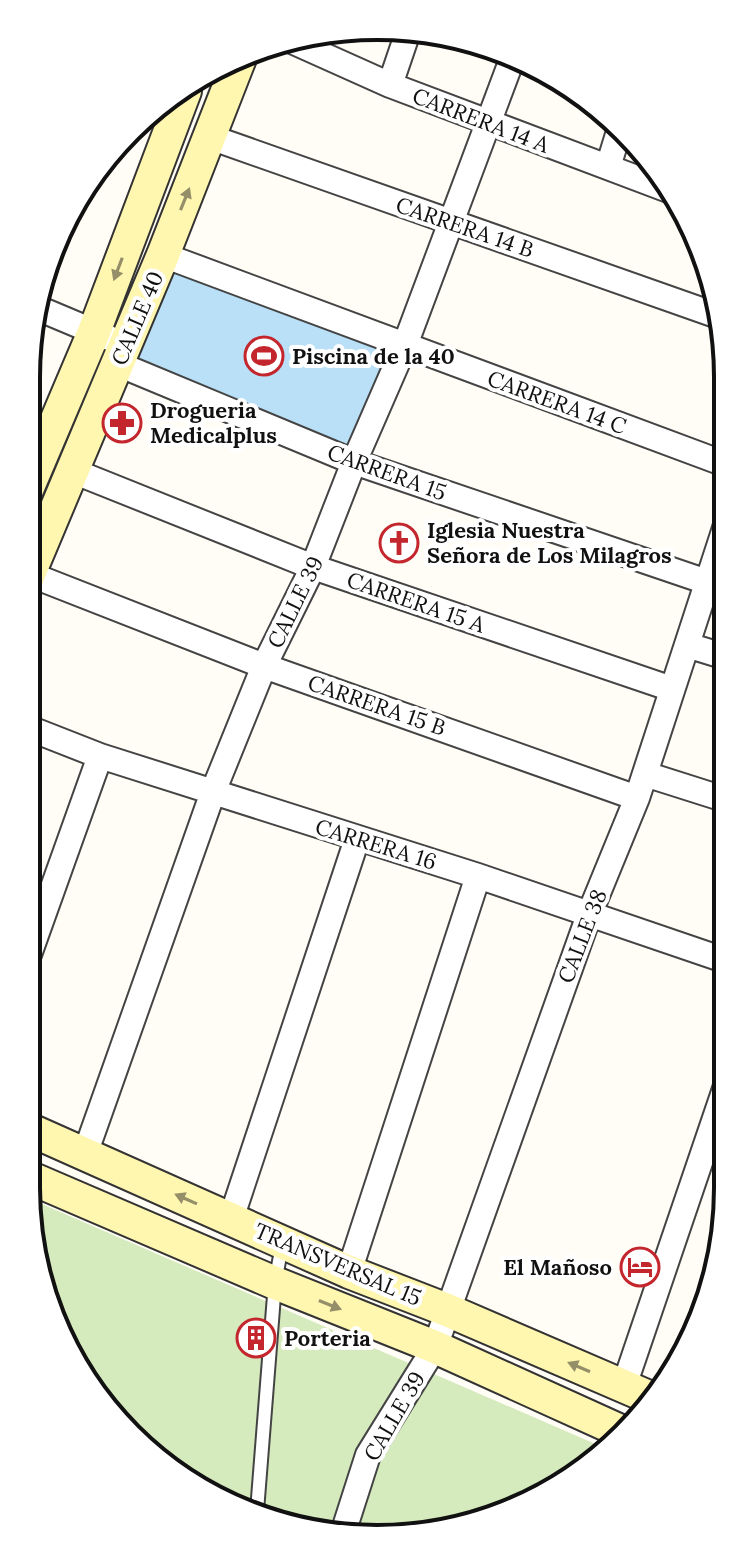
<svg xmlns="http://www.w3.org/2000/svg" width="754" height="1565" font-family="Lora,serif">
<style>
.grass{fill:#d5ebbd}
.water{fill:#b9e0f7;stroke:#3f96cf;stroke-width:2}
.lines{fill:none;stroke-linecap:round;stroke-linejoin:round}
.lane-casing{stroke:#444;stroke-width:16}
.street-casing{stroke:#444;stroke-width:28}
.secondary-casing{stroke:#333;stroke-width:36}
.lane{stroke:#fff;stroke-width:12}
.street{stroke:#fff;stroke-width:24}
.secondary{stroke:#fff6b0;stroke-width:32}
.oneway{fill:#948f68}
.labels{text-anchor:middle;stroke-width:8;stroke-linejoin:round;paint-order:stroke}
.street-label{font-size:22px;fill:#111;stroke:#fff}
.poi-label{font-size:22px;font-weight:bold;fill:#111;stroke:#fff;text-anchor:start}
.rim{fill:none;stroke:#111;stroke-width:4}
</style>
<rect width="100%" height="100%" fill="#fffdf5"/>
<path class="grass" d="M28,1198L607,1449L533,1503L422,1536L308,1532L182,1480L99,1402L45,1301Z"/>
<path class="water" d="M168,268L396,351L352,449L133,360Z"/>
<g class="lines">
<defs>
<path id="lane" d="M257,1511L275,1283L282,1245"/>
<path id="street" d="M294,42L390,85L671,191
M390,85L408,32
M210,137L721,317
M608,167L620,128
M163,255L725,464
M40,309L109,338
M118,364L354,462L707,582
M73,471L313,567L672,689
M29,574L264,666L637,798
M687,645L726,657
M26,727L100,756L478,876L727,961
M645,774L727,800
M26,963L100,756
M85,1154L213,792L264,666L313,567L354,462L405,345L514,54
M231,1219L357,839
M349,1272L478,876
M624,1386L728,1080
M343,1533L368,1455L435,1347L589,915L637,798L726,525"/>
<path id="secondary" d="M26,492L94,332L185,91
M26,581L163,255L242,53
M26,1128L349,1272L447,1310L651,1398
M26,1176L275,1283L435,1347L627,1434"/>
</defs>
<use href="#lane" class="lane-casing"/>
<use href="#street" class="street-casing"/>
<use href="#secondary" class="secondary-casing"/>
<use href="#lane" class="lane"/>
<use href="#street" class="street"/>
<use href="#secondary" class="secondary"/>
</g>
<defs><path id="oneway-solid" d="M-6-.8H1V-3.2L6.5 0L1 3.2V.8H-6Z" transform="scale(2)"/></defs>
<g class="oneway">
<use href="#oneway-solid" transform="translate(185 199) rotate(-68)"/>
<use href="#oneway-solid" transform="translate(118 269) rotate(111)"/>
<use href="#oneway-solid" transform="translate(186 1199) rotate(-156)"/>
<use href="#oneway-solid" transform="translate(330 1305) rotate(22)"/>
<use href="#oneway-solid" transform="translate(579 1367) rotate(-157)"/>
</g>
<defs>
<symbol id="stadium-ring" viewBox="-11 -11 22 22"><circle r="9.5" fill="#fff" stroke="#c4262e" stroke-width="1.5"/><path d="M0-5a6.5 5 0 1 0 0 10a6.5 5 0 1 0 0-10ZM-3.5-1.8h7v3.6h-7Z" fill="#c4262e"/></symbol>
<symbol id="pharmacy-ring" viewBox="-11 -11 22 22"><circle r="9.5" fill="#fff" stroke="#c4262e" stroke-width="1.5"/><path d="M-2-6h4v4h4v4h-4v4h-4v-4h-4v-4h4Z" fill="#c4262e"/></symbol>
<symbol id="church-ring" viewBox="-11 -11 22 22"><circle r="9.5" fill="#fff" stroke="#c4262e" stroke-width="1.5"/><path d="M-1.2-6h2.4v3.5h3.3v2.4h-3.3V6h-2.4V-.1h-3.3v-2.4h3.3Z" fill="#c4262e"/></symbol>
<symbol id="hotel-ring" viewBox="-11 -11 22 22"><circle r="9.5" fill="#fff" stroke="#c4262e" stroke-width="1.5"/><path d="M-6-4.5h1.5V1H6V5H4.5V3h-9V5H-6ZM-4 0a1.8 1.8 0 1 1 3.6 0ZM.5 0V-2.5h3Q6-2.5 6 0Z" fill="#c4262e"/></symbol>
<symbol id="building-ring" viewBox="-11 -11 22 22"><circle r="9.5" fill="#fff" stroke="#c4262e" stroke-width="1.5"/><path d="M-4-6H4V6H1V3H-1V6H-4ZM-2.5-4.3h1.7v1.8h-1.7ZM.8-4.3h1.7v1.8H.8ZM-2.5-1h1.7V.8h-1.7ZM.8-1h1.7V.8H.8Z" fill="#c4262e"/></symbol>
</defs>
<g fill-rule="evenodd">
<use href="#stadium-ring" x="242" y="334" width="44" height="44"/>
<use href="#pharmacy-ring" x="100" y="401" width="44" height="44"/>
<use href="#church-ring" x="377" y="521" width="44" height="44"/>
<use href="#hotel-ring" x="618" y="1245" width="44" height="44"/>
<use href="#building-ring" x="234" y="1316" width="44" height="44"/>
</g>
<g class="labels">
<g class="street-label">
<text transform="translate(481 120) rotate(21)" y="8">CARRERA 14 A</text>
<text transform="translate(465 227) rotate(19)" y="8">CARRERA 14 B</text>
<text transform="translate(137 318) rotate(-67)" y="8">CALLE 40</text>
<text transform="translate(557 402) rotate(20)" y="8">CARRERA 14 C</text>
<text transform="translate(387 472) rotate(20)" y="8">CARRERA 15</text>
<text transform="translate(295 602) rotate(-64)" y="8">CALLE 39</text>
<text transform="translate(416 602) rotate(19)" y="8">CARRERA 15 A</text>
<text transform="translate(377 705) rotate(19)" y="8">CARRERA 15 B</text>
<text transform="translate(376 844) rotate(17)" y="8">CARRERA 16</text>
<text transform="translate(582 936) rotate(-69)" y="8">CALLE 38</text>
<text transform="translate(338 1264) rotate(23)" y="8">TRANSVERSAL 15</text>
<text transform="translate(394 1416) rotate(-60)" y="8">CALLE 39</text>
</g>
<g class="poi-label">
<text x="292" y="364">Piscina de la 40</text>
<text x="150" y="418">Drogueria<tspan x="150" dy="25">Medicalplus</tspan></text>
<text x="427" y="538">Iglesia Nuestra<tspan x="427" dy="25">Señora de Los Milagros</tspan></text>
<text x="612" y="1275" text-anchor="end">El Mañoso</text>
<text x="284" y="1346">Porteria</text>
</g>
</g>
<path d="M0 0H754V1565H0ZM377 40H377A337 337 0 0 1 714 377V1188A337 337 0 0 1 377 1525H377A337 337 0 0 1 40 1188V377A337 337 0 0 1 377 40Z" fill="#fff" fill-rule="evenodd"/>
<path class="rim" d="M377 40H377A337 337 0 0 1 714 377V1188A337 337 0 0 1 377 1525H377A337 337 0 0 1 40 1188V377A337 337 0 0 1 377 40Z"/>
</svg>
